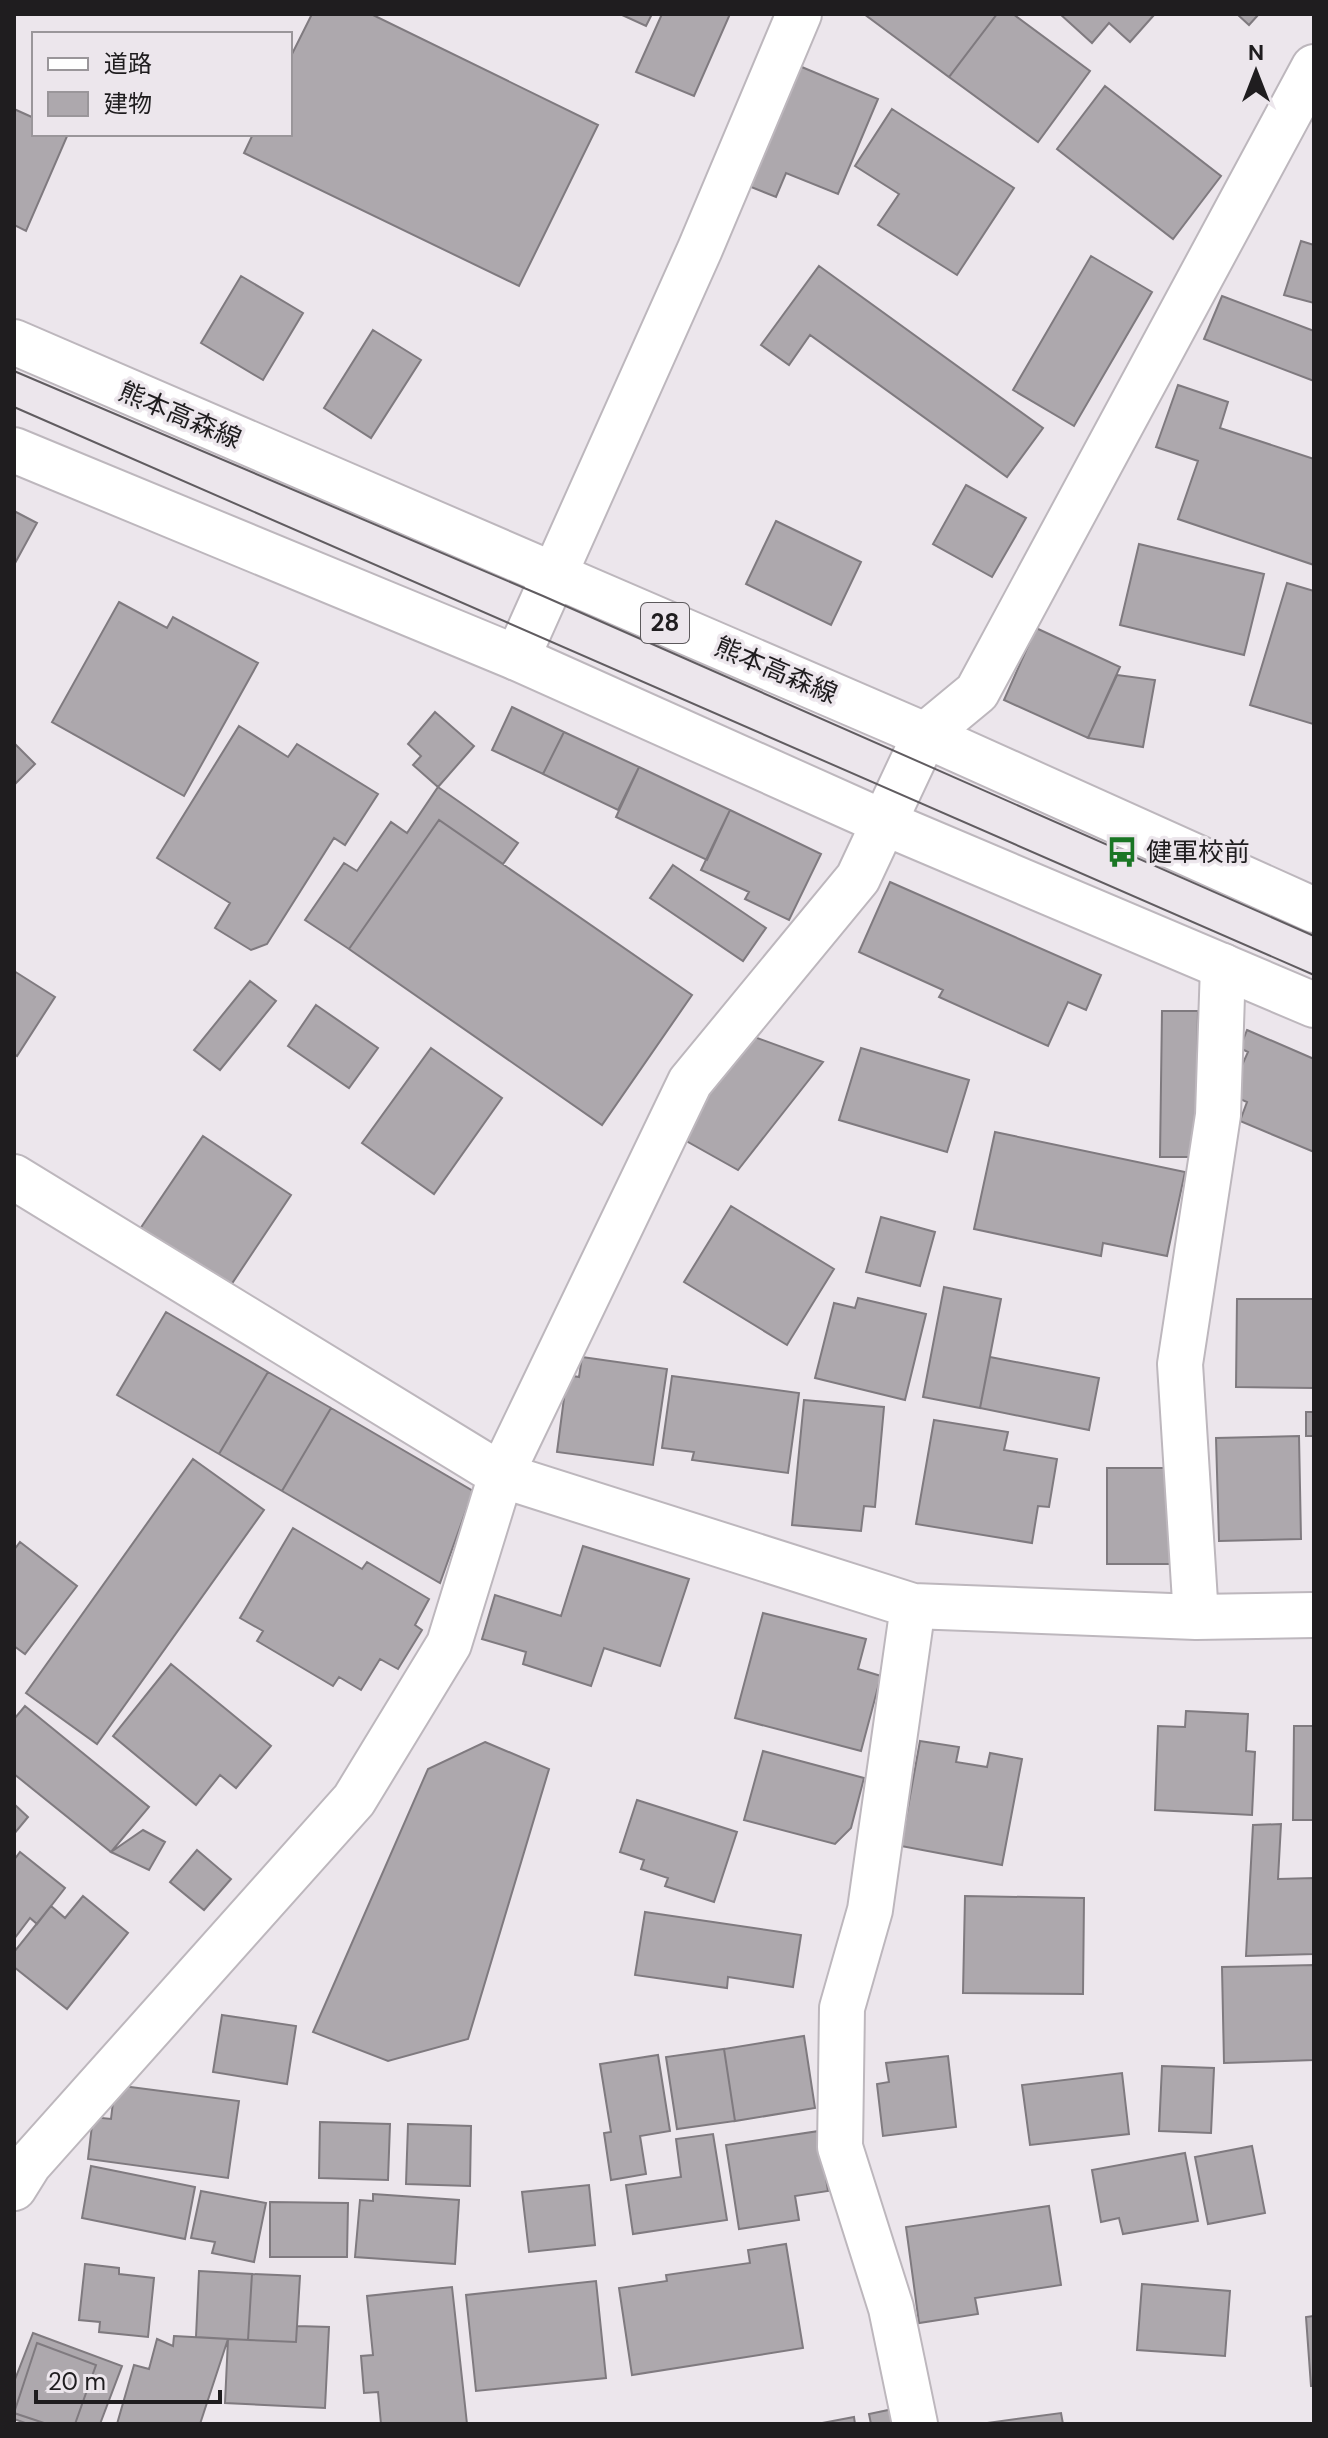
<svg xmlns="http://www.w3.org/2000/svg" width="1328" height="2438" font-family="'DM Sans','Noto Sans JP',sans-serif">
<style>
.building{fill:#ada8ad;stroke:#7f7a7f;stroke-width:2}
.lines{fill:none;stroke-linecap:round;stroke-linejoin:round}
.minor-casing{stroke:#bdb7bd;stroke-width:48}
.major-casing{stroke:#bdb7bd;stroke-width:48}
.minor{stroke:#fff;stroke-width:44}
.major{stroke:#fff;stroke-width:44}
.tram{stroke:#605c60;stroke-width:2}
.labels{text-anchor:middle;stroke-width:7;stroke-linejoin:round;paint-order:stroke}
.shield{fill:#ece6ec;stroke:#5c595c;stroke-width:2}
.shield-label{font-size:24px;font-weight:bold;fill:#1f1d1f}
.street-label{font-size:26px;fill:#1f1d1f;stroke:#ece6ec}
.poi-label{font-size:26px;fill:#1f1d1f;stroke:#ece6ec;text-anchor:start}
</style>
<rect width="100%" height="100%" fill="#ece6ec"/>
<path class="building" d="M312,14H371L598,125L519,286L244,153L253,134H290V58Z
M620,14H652L646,26Z
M662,14H730L694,96L636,72Z
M864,14H997L949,77Z
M997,14H1013L1090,71L1038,142L949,77Z
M1060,14H1152L1154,15L1130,42L1109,23L1092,43Z
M1237,14H1259L1249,25Z
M797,65L878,99L838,194L786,173L776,197L746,185Z
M1105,86L1221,176L1173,239L1057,149Z
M14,109L34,118V134H68L26,231L14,225Z
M892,109L1014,188L957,275L878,225L899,194L855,166Z
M1301,241L1314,245V303L1284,295Z
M1091,256L1152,292L1074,426L1013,390Z
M819,266L1043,428L1007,477L810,335L789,365L761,345Z
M241,276L303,313L263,380L201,343Z
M1222,296L1314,331V381L1204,339Z
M373,330L421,360L371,438L324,408Z
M1178,385L1228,402L1220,428L1314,459V565L1178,519L1198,461L1156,447Z
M966,485L1026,518L992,577L933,544Z
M14,511L37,523L14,565Z
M776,521L861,562L831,625L746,584Z
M1139,544L1264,574L1244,655L1120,625Z
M1287,583L1314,591L1313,724L1250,705Z
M119,602L167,628L173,617L258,663L184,796L52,722Z
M1036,628L1120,667L1088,738L1004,700Z
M1117,675L1155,680L1143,747L1088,738Z
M512,707L564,732L543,774L492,750Z
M435,712L474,746L438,787L413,765L421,756L408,744Z
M239,726L288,757L297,744L378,794L345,845L334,838L267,944L251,950L215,928L230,903L157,858Z
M564,732L639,767L618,810L543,774Z
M14,743L35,764L14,785Z
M639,767L730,810L707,860L616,817Z
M438,787L518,843L503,864L439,820L349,949L305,920L344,863L357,871L391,822L407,833Z
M730,810L821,854L789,920L745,899L749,892L701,870Z
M439,820L692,995L602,1125L349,949Z
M673,865L766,928L743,961L650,898Z
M890,882L1101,975L1086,1010L1068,1002L1048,1046L939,997L943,990L859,952Z
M14,971L55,997L17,1056L14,1054Z
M250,981L276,1001L220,1070L194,1050Z
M316,1005L378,1048L349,1088L288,1046Z
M1162,1011H1198L1196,1157H1160Z
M1247,1030L1314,1059V1152L1240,1121L1247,1102L1229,1094L1248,1052L1240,1048Z
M749,1035L823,1062L738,1170L672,1133Z
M431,1048L502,1098L434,1194L362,1143Z
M861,1048L969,1080L947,1152L839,1120Z
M995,1132L1185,1172L1167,1256L1103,1243L1101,1256L974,1229Z
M203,1136L291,1195L229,1288L140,1229Z
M731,1206L834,1269L787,1345L684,1282Z
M881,1217L935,1232L920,1286L866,1272Z
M944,1287L1001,1299L980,1408L923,1397Z
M858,1298L926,1314L905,1400L815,1378L834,1303L855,1308Z
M1237,1299H1314V1388L1236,1387Z
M166,1312L268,1372L219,1454L117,1395Z
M582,1357L667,1369L653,1465L557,1452L567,1375L579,1377Z
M990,1357L1099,1378L1089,1430L980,1408Z
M268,1372L331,1408L282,1491L219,1454Z
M672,1376L799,1393L788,1473L692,1460L694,1452L662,1448Z
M804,1400L884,1407L875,1507L864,1506L861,1531L792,1525Z
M331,1408L473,1491L440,1583L282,1491Z
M1306,1412H1314V1436H1306Z
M934,1420L1008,1432L1004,1450L1057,1459L1049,1507L1038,1506L1032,1543L916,1524Z
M1299,1436L1301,1539L1219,1541L1216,1438Z
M193,1459L264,1510L97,1744L26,1693Z
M1107,1468H1179V1564H1107Z
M293,1528L362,1569L367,1562L429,1599L415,1625L422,1630L398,1669L380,1659L361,1690L339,1677L333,1686L257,1641L263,1631L240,1618Z
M20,1542L77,1586L25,1654L14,1646V1550Z
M583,1546L689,1579L660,1666L604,1648L591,1686L523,1664L526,1652L482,1639L495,1595L561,1616Z
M763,1613L866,1639L858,1669L881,1676L861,1751L735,1718Z
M171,1664L271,1746L236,1788L220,1775L196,1805L113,1736Z
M25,1706L149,1807L111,1852L14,1774V1719Z
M1186,1711L1248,1714L1246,1751L1255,1752L1252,1815L1155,1810L1158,1726L1185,1727Z
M1294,1726H1314V1820H1293Z
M920,1741L959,1747L956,1762L987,1767L990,1753L1022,1759L1002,1865L901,1846Z
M485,1742L549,1769L468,2039L388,2061L313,2032L428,1769Z
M763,1751L864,1778L851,1828L835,1844L744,1820Z
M637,1800L737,1832L714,1902L665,1886L668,1878L641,1869L644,1860L620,1852Z
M14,1804L28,1817L14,1834Z
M1281,1824L1278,1879L1314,1878V1954L1246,1956L1253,1825Z
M143,1830L165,1842L149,1870L111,1852Z
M197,1850L231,1879L204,1910L170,1882Z
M20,1852L65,1888L37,1924L30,1918L14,1939V1860Z
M83,1896L128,1933L67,2009L14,1967V1952L51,1906L65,1918Z
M965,1896L1084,1898L1083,1994L963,1993Z
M645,1912L801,1935L793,1987L728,1977L727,1988L635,1975Z
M1314,1965V2060L1224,2063L1222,1967Z
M222,2015L296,2026L287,2084L213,2072Z
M804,2036L815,2108L735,2121L724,2049Z
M724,2049L735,2121L677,2129L666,2057Z
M658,2055L670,2131L640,2136L646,2174L611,2180L604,2133L611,2132L600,2064Z
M948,2056L956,2127L883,2136L877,2084L889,2082L886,2063Z
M1162,2066L1214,2068L1211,2133L1159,2131Z
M1122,2073L1129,2134L1030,2145L1022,2085Z
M115,2085L239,2101L228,2178L88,2159L93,2117L111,2119Z
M320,2122L390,2124L388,2180L319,2178Z
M408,2124L471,2126L470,2186L406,2184Z
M819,2131L828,2191L795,2196L799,2220L739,2229L726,2145Z
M713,2134L727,2220L633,2234L626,2185L681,2177L676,2139Z
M1252,2146L1265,2213L1208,2224L1195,2157Z
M1185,2153L1198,2221L1123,2234L1119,2218L1101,2222L1092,2170Z
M91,2166L195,2187L185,2239L82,2218Z
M589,2185L595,2245L529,2252L522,2192Z
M201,2191L266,2203L254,2262L212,2253L215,2242L191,2238Z
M373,2194L459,2200L455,2264L355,2257L360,2200L373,2201Z
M270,2202L348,2203L347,2257H270Z
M1049,2206L1061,2285L975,2298L978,2314L919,2323L906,2227Z
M786,2244L803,2348L632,2375L619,2288L667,2281L666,2275L750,2263L748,2250Z
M85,2264L119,2268V2274L154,2278L148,2337L99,2332L100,2322L79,2320Z
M199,2271L252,2274L248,2340L196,2337Z
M252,2274L300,2276L296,2342L248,2340Z
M596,2281L606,2378L476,2391L466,2295Z
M1142,2284L1230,2291L1225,2356L1137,2350Z
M452,2287L467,2424H381L378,2392L364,2393L361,2356L373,2355L367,2296Z
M1314,2316V2386H1311L1306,2317Z
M297,2326L329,2327L325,2408L225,2403L228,2339L296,2342Z
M33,2333L122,2366L100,2424H28L14,2419V2382Z
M174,2336L228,2339L200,2424H117L134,2365L149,2369L157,2339L173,2346Z
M37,2343L96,2365L75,2424H47L14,2413Z
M893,2409L896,2424H871L869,2414Z
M1061,2413L1063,2424H980Z
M854,2417L855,2424H817Z"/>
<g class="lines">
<defs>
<path id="minor" d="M517,658L700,249L799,14
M14,1177L501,1475L913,1606L1196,1617L1314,1615
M913,1606L870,1910L842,2008L840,2147L891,2308L915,2424
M1196,1617L1180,1364L1218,1115L1223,966
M14,2188L29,2164L354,1800L449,1644L501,1475L690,1082L858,878L925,735L977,692L1314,67"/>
<path id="major" d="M14,342L925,735L1314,910
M14,450L517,658L885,823L1314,1005"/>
</defs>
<use href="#minor" class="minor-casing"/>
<use href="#major" class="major-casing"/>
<use href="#minor" class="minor"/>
<use href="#major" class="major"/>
<path class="tram" d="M14,371L543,596L1314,936
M14,407L1314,975"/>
</g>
<defs>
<symbol id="bus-bare" viewBox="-9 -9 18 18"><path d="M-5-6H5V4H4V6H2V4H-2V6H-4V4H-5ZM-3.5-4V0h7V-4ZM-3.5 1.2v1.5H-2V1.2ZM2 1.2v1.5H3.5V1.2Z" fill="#1a7624" stroke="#ece6ec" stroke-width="2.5" paint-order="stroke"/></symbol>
</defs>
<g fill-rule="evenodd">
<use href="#bus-bare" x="1100" y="830" width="44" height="44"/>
</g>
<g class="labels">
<rect class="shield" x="641" y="603" width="48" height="40" rx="6"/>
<g class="shield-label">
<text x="665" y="631">28</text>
</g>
<g class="street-label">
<text transform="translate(180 415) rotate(23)" y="9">熊本高森線</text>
<text transform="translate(776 670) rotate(23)" y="9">熊本高森線</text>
</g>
<g class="poi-label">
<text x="1146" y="861">健軍校前</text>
</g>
</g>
<rect width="1328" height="2438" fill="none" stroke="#1f1d1f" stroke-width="32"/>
<rect x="32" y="32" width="260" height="104" fill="#ece6ec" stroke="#9a969a" stroke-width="2"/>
<rect x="48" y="58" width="40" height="12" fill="#ffffff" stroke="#9a969a" stroke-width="2"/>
<text x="104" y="72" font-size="24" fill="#1f1d1f">道路</text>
<rect x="48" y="92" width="40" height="24" fill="#ada8ad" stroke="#9a969a" stroke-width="2"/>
<text x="104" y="112" font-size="24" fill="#1f1d1f">建物</text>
<g transform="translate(1256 72)" stroke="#ece6ec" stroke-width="6" paint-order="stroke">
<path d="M0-6L14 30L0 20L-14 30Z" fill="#1f1d1f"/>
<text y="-12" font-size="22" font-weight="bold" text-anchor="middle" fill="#1f1d1f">N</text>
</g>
<path d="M36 2390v12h184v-12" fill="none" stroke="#1f1d1f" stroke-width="4"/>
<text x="48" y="2390" font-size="24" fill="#1f1d1f" stroke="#ece6ec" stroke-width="6" paint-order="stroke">20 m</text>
</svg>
